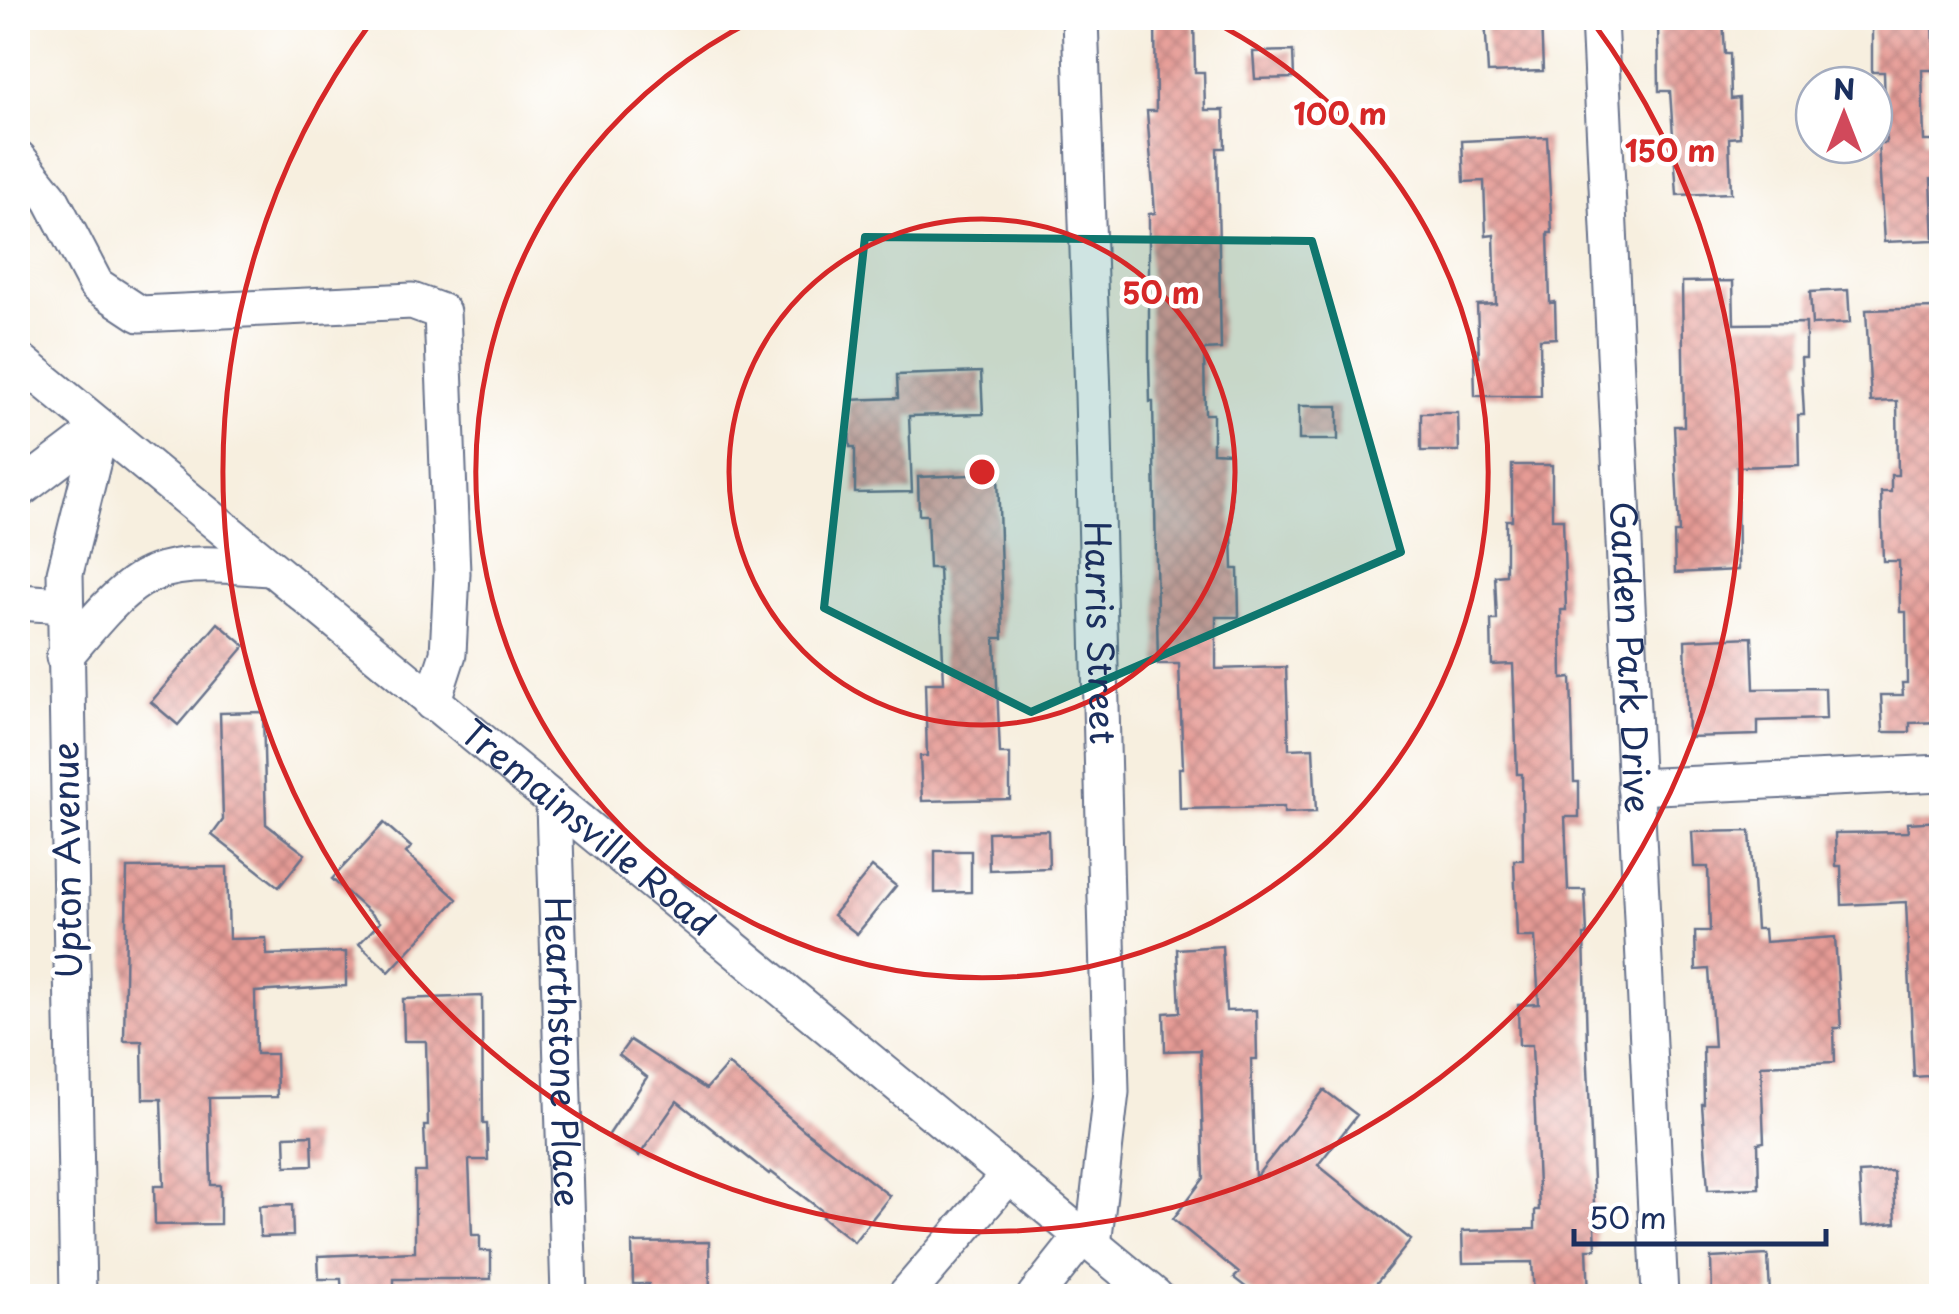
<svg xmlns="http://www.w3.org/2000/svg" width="1959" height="1314" font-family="'Playpen Sans',sans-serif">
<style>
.building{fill:url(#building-cross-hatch)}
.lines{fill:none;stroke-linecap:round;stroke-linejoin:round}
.minor-casing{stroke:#68728b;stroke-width:39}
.minor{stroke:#fff;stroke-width:35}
.marked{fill:#0f766e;fill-opacity:0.2;stroke:#0f766e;stroke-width:8;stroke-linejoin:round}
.ring{fill:none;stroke:#d62828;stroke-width:5}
.labels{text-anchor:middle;stroke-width:9;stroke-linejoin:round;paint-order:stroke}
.street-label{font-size:35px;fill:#1b2f5e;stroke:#fff}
.centre{fill:#d62828;stroke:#fff;stroke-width:5}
.ring-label{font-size:30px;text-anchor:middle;font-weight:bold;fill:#d62828;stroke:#fff;stroke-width:9;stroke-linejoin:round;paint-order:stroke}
</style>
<defs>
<pattern id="building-cross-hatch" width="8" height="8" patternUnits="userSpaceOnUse" patternTransform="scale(2.5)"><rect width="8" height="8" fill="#e69b95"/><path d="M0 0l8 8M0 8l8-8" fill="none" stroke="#ba7f7d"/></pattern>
</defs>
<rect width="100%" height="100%" fill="#fff"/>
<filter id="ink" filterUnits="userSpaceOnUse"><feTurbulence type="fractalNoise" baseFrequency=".01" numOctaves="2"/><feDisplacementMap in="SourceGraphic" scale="20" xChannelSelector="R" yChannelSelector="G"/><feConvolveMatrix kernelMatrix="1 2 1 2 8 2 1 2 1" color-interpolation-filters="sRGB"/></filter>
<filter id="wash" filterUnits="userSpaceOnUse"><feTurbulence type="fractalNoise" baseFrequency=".0048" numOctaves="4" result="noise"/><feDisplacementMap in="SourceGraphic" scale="40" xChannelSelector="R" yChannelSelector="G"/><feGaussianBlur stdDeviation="2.25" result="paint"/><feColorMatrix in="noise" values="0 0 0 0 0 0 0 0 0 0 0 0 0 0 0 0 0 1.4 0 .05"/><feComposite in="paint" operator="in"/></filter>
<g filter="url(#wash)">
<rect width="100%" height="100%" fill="#f7efdf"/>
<g id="blocks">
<path class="building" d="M1155,18H1194L1195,72H1204L1205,110H1224L1225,148H1217L1221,349L1204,350L1205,414H1213V452L1230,453L1233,569H1238L1239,617H1216V669L1286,667L1289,749L1313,748L1316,812L1284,813V807L1180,809L1179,768H1183L1179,664H1158L1153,402H1150L1149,360V214L1155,213L1147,111H1156Z
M1485,18H1541L1543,71L1488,73Z
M1658,18H1723L1725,54H1730L1731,99L1739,98L1740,137L1729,138L1731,193L1677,195L1670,91H1659Z
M1872,18H1933L1935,70H1922L1924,141H1934L1936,179H1931L1934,240L1884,242L1878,143H1886L1884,72H1872Z
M1293,51L1294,78L1255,79L1253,52Z
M1547,137L1552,233H1548L1550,303L1555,302L1556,338L1540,339L1541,396H1475L1474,356H1479L1477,305L1496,304L1494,235L1486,236L1484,181L1464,182L1462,141Z
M1733,281L1734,324L1806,323V358H1801L1804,415H1798L1799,465L1737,467L1738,570L1675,573L1674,533H1679L1674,426H1684L1682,282Z
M1848,290L1850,323L1812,325L1810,292Z
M1934,308L1935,355L1942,354V722L1910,723V732H1883L1881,695H1903L1902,683H1907L1906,612H1900L1899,561H1883L1881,492H1891V475H1898L1897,401L1871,402L1866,310Z
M981,372L983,414L909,416L912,492L855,493V447H850L848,400L898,398L897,375Z
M1299,406H1338V440H1299Z
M1421,413H1458L1459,451H1421Z
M1512,465H1552V519H1563L1566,610H1561L1562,679L1571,678L1574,782H1579V817H1565L1568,890H1585L1587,935H1584L1587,1044L1596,1249H1587L1589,1296H1534L1532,1262L1463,1263L1462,1231L1535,1229V1210H1539L1532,1045H1519L1518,1005L1539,1004L1535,937H1517L1514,860H1523L1522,774H1517L1513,664L1492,665L1491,620H1497L1495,576L1506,575V520H1512Z
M998,474L1003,638H995L1000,754H1010V799L922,801L920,756H927L925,683H944L939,568H929L927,515H919L918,477Z
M218,623L245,646L178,725L151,702Z
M1752,637L1754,689L1825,688L1826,719L1758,721V735L1688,737L1685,640Z
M263,712L266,824L305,854L279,887L212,835L223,820L220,713Z
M1942,821V1075L1914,1077L1906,902L1842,905L1841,866H1836L1835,833L1908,832L1907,823Z
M384,823L411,847L406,853L457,899L389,972L359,944L380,922L332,879Z
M1048,830L1049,868L989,870L988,832Z
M1750,831L1756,929H1764L1765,942L1835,937L1841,1028H1834L1835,1062L1761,1065L1764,1142L1758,1143L1759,1188L1708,1190L1702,1104H1704L1703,1047H1714L1709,969L1696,970L1695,931H1710L1708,867H1694L1692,832Z
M935,851H971V892L935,893Z
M227,867L229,939L266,938L267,955L346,952V986L255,992L256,1054H276L277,1097L209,1098L211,1185H220V1224L155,1225L154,1186H164L161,1099H143L142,1041H124L127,868Z
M872,867L896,886L857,934L833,915Z
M1222,946L1226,1011L1256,1010L1257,1059H1251L1255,1178L1324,1090L1357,1115L1318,1165L1411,1240L1366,1296H1257L1234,1278L1239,1273L1173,1219L1204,1178L1200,1050L1165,1051L1164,1013L1180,1012L1177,949Z
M482,996L483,1124H487L488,1160H469L472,1235H480V1251H491V1279H394V1296H342L341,1279H319L318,1256L415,1252V1172H426L424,1126H428L426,1041H404L403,999Z
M630,1040L706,1089L728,1064L804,1130L890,1196L854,1242L822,1217L825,1213L771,1172L769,1174L677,1101L639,1156L608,1136L647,1077L619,1055Z
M312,1135L313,1165L286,1166L285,1136Z
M1893,1171L1896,1223L1862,1226L1859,1173Z
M292,1205L293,1236L260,1237L259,1206Z
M709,1242L710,1296H649V1284H633L632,1243Z
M1768,1255L1770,1294L1712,1296L1711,1258Z"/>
</g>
</g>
<g filter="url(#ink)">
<use href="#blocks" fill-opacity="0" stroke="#68728b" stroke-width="2.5"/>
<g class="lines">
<defs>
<g id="minor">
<path id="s1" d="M1080,18L1093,395L1111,1092L1093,1245"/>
<path id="s2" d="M1599,18L1660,1296"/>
<path d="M18,158L51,199L96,285L140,314L412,301L442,312L452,573L448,654L432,703"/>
<path id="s3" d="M18,359L1155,1296"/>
<path d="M18,491L101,428"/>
<path d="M18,602L65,605"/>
<path d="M64,657C87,631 111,598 140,580C178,557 229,566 270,568"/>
<path d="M1635,787L1942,773"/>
<path id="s4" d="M554,804L569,1296"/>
<path d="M78,1296L65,573L101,428"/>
<path d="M905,1296L1008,1176"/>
<path d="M1035,1296L1082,1237"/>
</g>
</defs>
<use href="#minor" class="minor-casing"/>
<use href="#minor" class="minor"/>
</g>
</g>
<path class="marked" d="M865,237L1312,241L1401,552L1031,712L824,608Z"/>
<g class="ring">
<circle cx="982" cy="472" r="253"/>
<path d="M1208 19A506 506 0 1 1 756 19"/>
<path d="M1592 21A759 759 0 1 1 372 21"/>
</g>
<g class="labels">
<g class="street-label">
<text dy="12" stroke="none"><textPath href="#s1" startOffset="615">Harris Street</textPath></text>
<text dy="12" stroke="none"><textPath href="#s2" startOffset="640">Garden Park Drive</textPath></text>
<text dy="12" stroke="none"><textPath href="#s3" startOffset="738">Tremainsville Road</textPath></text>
<text transform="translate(68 860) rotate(-91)" y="12">Upton Avenue</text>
<text dy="12" stroke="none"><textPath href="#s4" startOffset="248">Hearthstone Place</textPath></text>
</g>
</g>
<circle cx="982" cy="472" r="15" class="centre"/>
<g class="ring-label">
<text x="1340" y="125">100 m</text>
<text x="1670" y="162">150 m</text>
<text x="1161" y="304">50 m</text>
</g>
<rect width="1959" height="1314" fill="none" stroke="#fff" stroke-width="60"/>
<g transform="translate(1844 115)"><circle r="48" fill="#ffffff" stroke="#a4acbf" stroke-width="2.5"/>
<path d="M0-8L18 38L0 25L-18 38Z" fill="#d1495b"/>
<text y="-15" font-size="28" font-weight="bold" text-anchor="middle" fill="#1b2f5e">N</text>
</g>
<path d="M1574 1229v15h252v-15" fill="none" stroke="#1b2f5e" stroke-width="5"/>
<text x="1589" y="1229" font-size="30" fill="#1b2f5e" stroke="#ffffff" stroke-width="8" paint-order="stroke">50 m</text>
</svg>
